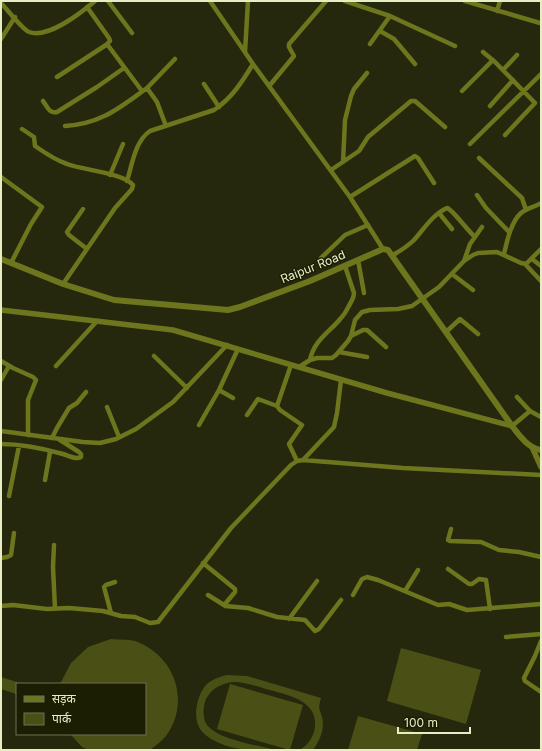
<svg xmlns="http://www.w3.org/2000/svg" width="542" height="751" font-family="Inter,'Noto Sans Devanagari',sans-serif">
<style>
.green{fill:#4a5015}
.lines{fill:none;stroke-linecap:round;stroke-linejoin:round}
.minor{stroke:#6d751d;stroke-width:4.5}
.tertiary{stroke:#6d751d;stroke-width:5.5}
.secondary{stroke:#6d751d;stroke-width:6}
.labels{text-anchor:middle;stroke-width:3;stroke-linejoin:round;paint-order:stroke}
.street-label{font-size:12px;fill:#e7eec4;stroke:#1c1e04}
</style>
<rect width="100%" height="100%" fill="#25280d"/>
<path class="green" d="M111,639C118,640 128,639 135,641C175,655 191,702 166,736C162,741 155,746 150,750H88L82,747L70,734H145V684H60L71,663L88,647Z
M401,648L481,670L466,724L387,701Z
M227,675L247,676L321,698C318,709 319,707 322,717C325,729 320,740 313,750H299C307,746 311,740 314,732C322,701 288,695 266,689C256,686 245,682 234,682C222,683 212,688 206,699C203,706 202,718 207,725C219,740 257,745 275,750C255,750 233,751 215,741C209,738 202,733 199,727C193,715 197,697 205,686C210,680 219,677 227,675Z
M1,677L20,683L17,684L16,694L1,689Z
M230,684L303,705L290,750L217,729Z
M358,716L422,734L417,750H348Z"/>
<g class="lines">
<path class="minor" d="M108,1L132,33
M210,1L253,64L350,197L383,249
M345,1L390,16L455,46
M465,1L540,23
M1,3C7,9 22,29 29,32C48,39 82,12 95,1
M497,11L500,1
M380,31L394,39L415,64
M1,39L15,17
M107,44L142,91
M370,44L390,16
M245,52L248,1
M483,52L495,62L535,103L505,135
M503,70L517,55
M57,77L106,45L110,41L109,38L87,7
M204,84L219,107
M270,85L294,56L289,47V44L326,1
M462,91L493,60
M43,101C47,106 49,114 57,112L97,87L124,68
M490,106L513,80
M65,126C101,124 119,108 147,88
M166,126L157,102L147,88L175,59
M22,129L34,137L35,146C45,153 55,160 67,164C83,170 123,173 133,185L132,189L115,208L63,284
M470,144L541,74
M479,158L522,198L526,210
M343,162L345,120L351,96L354,89L367,73
M331,170L359,151L368,137L411,101H415L445,127
M110,175L123,144
M1,177L42,207L31,224L11,263
M127,181C132,165 135,141 150,131L214,110C232,98 242,82 253,64
M477,195L486,208L509,232
M350,197L415,156L418,158L434,183
M83,209L67,232L69,235L87,249
M439,213L452,229
M504,254C507,241 511,222 521,213C527,208 535,207 541,203
M393,255C400,251 408,246 414,240C424,229 433,214 447,208C453,210 467,230 475,237
M321,258L345,235L368,225
M532,259L541,266
M358,260L364,293
M464,261L470,244L482,227
M525,264L541,281
M452,274L473,290
M446,332L460,319L478,334
M351,336L363,330H367L386,347
M339,352L367,357
M154,356L187,388
M310,360C314,340 330,332 341,318C345,314 347,309 350,304C352,300 354,298 354,293L345,266
M1,361L13,368L33,377L36,380L28,400V435
M291,365L277,406L280,410L302,425L289,444L297,461
M56,366L97,321
M299,367L310,360L317,358H332L336,355L348,341L351,336L355,320L362,312L370,310L398,309L412,306L439,287L464,261L473,255L478,253L497,252L521,263L526,264L541,249
M1,380L9,366
M219,390L233,398
M517,397L530,411L541,417
M107,407L119,437
M247,415L258,399L277,406
M199,425L219,390L238,349
M512,426L530,411
M1,431L83,442L100,443L116,439L136,429L173,402L227,345
M52,438L57,428L69,408L77,403L86,392
M1,444C20,444 45,449 63,454C69,456 76,460 81,457V454L79,452L60,440
M303,460L334,427L337,413L341,380
M45,480L50,452
M9,496L19,446
M451,529L448,540L450,541L481,542L499,550L519,552L541,557
M54,545L53,567L55,609
M1,558L7,557L11,555L14,533
M203,563L235,589V592L225,604V606L248,608L277,617L305,620L315,631L319,629L341,600
M448,569L469,584H472L479,579L486,580L490,609
M405,591L418,570
M208,595L224,605
M353,595L362,579L367,577L378,580L438,605L449,604L467,610L541,604
M1,606L13,605L47,609L69,608L103,611L121,616L135,617L150,623L158,622L231,528L291,465L297,461L303,460L403,468L541,475
M111,613L104,587L106,585L115,582
M289,619L317,581
M506,637L541,634
M541,641L535,656L524,678L525,681L541,692"/>
<path class="tertiary" d="M1,310L173,330L387,393L512,426
M532,447L541,467"/>
<path class="secondary" d="M1,259L63,284L114,300L228,310L240,307L310,281L383,249L388,250L512,426C520,436 528,448 541,450"/>
</g>
<g class="labels">
<g class="street-label">
<text transform="translate(313 267) rotate(-22)" y="4">Raipur Road</text>
</g>
</g>
<rect width="542" height="751" fill="none" stroke="#e7eec4" stroke-width="4"/>
<rect x="16" y="683" width="130" height="52" fill="#1c1e04" stroke="#6d7151"/>
<rect x="24" y="696" width="20" height="6" fill="#6d751d" stroke="#6d7151"/>
<text x="52" y="703" font-size="12" fill="#e7eec4">सड़क</text>
<rect x="24" y="713" width="20" height="12" fill="#4a5015" stroke="#6d7151"/>
<text x="52" y="723" font-size="12" fill="#e7eec4">पार्क</text>
<path d="M398 727v6h72v-6" fill="none" stroke="#e7eec4" stroke-width="2"/>
<text x="404" y="727" font-size="12" fill="#e7eec4" stroke="#1c1e04" stroke-width="3" paint-order="stroke">100 m</text>
</svg>
